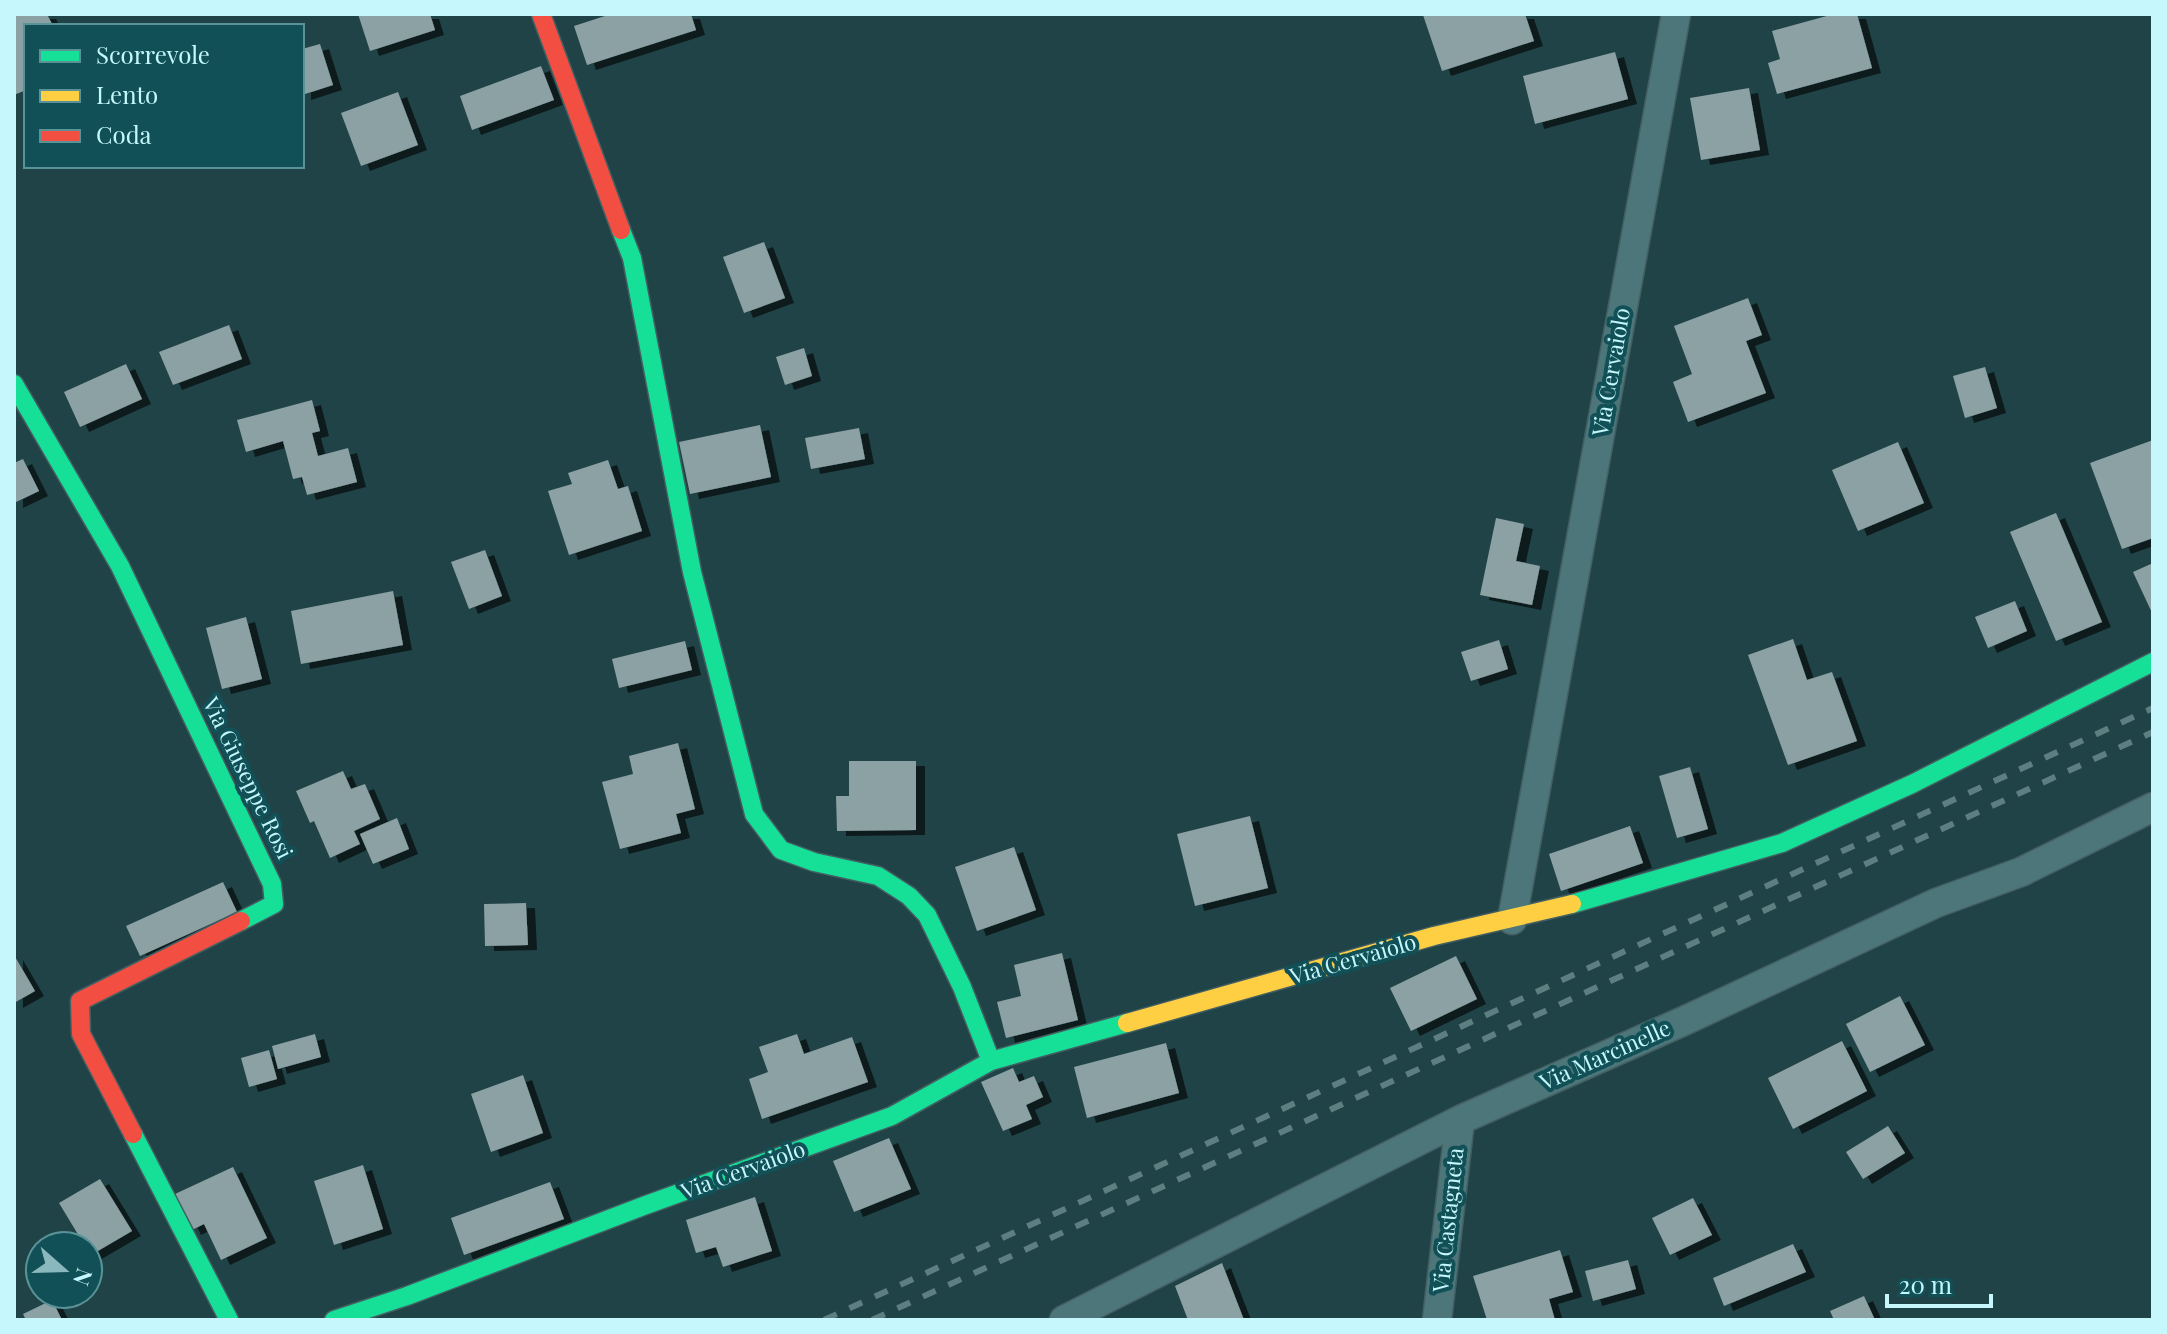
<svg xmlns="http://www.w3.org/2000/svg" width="2167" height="1334" font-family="'Playfair Display',serif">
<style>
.building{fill:#8ca1a3;filter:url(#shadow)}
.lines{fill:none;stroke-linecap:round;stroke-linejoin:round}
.street-casing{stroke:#435f62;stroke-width:31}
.fast-casing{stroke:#435f62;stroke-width:21}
.slow-casing{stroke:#435f62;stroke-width:21}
.jam-casing{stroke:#435f62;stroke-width:21}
.street{stroke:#4d767a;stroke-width:28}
.fast{stroke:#16e098;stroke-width:18}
.slow{stroke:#ffcf43;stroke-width:18}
.jam{stroke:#f24e42;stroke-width:18}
.rail{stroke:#5e7f82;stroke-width:6;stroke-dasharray:14 14;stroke-linecap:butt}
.labels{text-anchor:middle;stroke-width:8;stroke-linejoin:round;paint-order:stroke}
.street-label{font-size:22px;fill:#c5f7fc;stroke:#115056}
</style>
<defs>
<filter id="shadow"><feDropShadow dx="9" dy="5" stdDeviation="0" flood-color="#0009"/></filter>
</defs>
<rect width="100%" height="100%" fill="#204347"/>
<path class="building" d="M14,14H47L53,26H26V90L14,95Z
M358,14H430L435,30L370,51Z
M611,14H691L696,30L587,65L574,26Z
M1525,14L1534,41L1442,71L1423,15Z
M1834,14H1857L1872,68L1777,94L1768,63L1780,59L1772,31Z
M320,44L333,85L302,95V49Z
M1615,52L1628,99L1535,124L1523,76Z
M541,66L554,100L472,130L460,96Z
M1749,88L1760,150L1701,160L1690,98Z
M398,92L418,145L361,166L341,113Z
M764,242L785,298L744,313L723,257Z
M1748,298L1762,335L1746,341L1766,393L1688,422L1673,382L1692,374L1674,326Z
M229,325L242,359L173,385L159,352Z
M804,348L812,376L785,385L776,357Z
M126,364L142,399L80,427L64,392Z
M1985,367L1997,408L1965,418L1953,376Z
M312,400L320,431L312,433L318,456L348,448L357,482L307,495L302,477L293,479L283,441L246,452L237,420Z
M760,425L771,477L690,494L679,442Z
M859,428L865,459L811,469L805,438Z
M2153,440V538L2122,549L2090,463Z
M1898,442L1924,503L1858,531L1832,470Z
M23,459L39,491L14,503V463Z
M608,460L618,489L628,486L642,531L569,555L548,491L572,484L568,473Z
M2056,513L2102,622L2056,641L2010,532Z
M1496,518L1524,524L1516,561L1540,566L1532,605L1480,595Z
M485,550L502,596L469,609L451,562Z
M2153,563V615L2133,572Z
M393,591L403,645L301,664L291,611Z
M2015,601L2027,631L1988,648L1975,617Z
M246,617L262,679L222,689L206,628Z
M1793,639L1807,680L1832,672L1857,741L1788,765L1748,655Z
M1499,640L1508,669L1471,681L1461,652Z
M685,641L692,670L619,688L612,659Z
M678,743L695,809L676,814L681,833L620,849L602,782L633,774L629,756Z
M849,761H916V830L837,831L836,796H849Z
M1690,767L1708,829L1677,838L1659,776Z
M343,771L351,789L365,784L380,819L354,831L360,844L330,858L314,821L310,823L296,791Z
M1250,816L1268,888L1195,906L1177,834Z
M397,818L409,849L373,864L360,834Z
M1630,826L1643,863L1561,891L1549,854Z
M1014,847L1036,910L977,931L955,867Z
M223,882L237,912L140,956L126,926Z
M526,903L528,945L485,946L484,904Z
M1062,953L1078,1020L1006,1038L997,1002L1021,996L1014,965Z
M14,955L35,991L14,1003Z
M1456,956L1477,999L1411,1031L1390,988Z
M1900,996L1925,1045L1870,1072L1846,1024Z
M315,1034L321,1057L278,1069L272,1046Z
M797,1034L804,1054L852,1037L868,1082L762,1119L749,1079L768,1072L759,1047Z
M1842,1041L1867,1091L1793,1129L1768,1078Z
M1166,1043L1179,1093L1087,1118L1074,1067Z
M269,1050L277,1079L249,1087L241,1058Z
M1013,1068L1019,1082L1034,1076L1043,1097L1026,1105L1032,1119L1003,1131L981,1082Z
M523,1075L543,1133L491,1152L471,1094Z
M1888,1126L1905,1153L1863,1179L1846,1152Z
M889,1138L911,1189L854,1212L833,1161Z
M363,1165L383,1229L334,1245L314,1181Z
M233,1167L267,1238L221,1260L204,1224L192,1230L175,1194Z
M100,1179L132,1231L91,1255L88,1246H85L59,1203Z
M550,1182L564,1219L464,1255L451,1218Z
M755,1197L772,1251L723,1267L716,1247L696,1253L686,1220Z
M1693,1198L1712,1235L1670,1255L1652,1218Z
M1793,1244L1806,1272L1724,1306L1713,1278Z
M1560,1250L1573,1292L1549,1299L1555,1320H1487L1473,1276Z
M1628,1260L1636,1289L1593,1301L1585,1271Z
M1222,1263L1244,1320H1188L1175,1286Z
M1864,1296L1875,1320H1834L1830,1311Z
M52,1300L62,1320H26L23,1314Z"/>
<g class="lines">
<defs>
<path id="street" d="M1512,920L1676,14
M1064,1320L1460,1120L1686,1020L1936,903L2021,872L2153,807
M1437,1320L1460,1120"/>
<path id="fast" d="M621,230L632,258L692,572L754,814L781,850L814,862L878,876L909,896L927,915L962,987L991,1061
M14,384L120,566L272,884L274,904L241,921
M1572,904L1782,843L1912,784L2153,662
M133,1134L229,1320
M334,1320L407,1296L646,1205L892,1116L991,1061L1127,1023"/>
<path id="slow" d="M1127,1023L1434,936L1572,904"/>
<path id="jam" d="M541,14L621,230
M133,1134L81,1034L80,1001L241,921"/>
</defs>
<use href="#street" class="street-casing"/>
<use href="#fast" class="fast-casing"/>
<use href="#slow" class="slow-casing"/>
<use href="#jam" class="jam-casing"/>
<use href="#street" class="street"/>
<use href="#fast" class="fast"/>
<use href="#slow" class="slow"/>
<use href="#jam" class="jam"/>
<path class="rail" d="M824,1320L2153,708
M872,1320L2153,732"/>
</g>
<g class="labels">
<g class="street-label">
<text transform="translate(1611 372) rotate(-80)" y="8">Via Cervaiolo</text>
<text transform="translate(248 778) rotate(64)" y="8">Via Giuseppe Rosi</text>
<text transform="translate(1353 959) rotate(-16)" y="8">Via Cervaiolo</text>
<text transform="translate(1605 1055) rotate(-24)" y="8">Via Marcinelle</text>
<text transform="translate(743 1170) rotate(-20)" y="8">Via Cervaiolo</text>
<text transform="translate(1448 1220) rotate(-84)" y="8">Via Castagneta</text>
</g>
</g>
<rect width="2167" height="1334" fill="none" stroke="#c5f7fc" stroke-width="32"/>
<rect x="24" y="24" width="280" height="144" fill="#115056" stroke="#599398" stroke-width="2"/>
<rect x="40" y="50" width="40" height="12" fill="#16e098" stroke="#599398" stroke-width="2"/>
<text x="96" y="64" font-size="24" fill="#c5f7fc">Scorrevole</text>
<rect x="40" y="90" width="40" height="12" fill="#ffcf43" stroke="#599398" stroke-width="2"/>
<text x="96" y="104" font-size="24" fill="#c5f7fc">Lento</text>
<rect x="40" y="130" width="40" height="12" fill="#f24e42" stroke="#599398" stroke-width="2"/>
<text x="96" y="144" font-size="24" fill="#c5f7fc">Coda</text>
<g transform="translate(64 1270) rotate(110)"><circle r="38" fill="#115056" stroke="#599398" stroke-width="2"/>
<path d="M0-6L14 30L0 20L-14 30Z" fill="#8bb8bd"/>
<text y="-12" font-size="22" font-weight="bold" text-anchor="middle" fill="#c5f7fc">N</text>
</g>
<path d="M1887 1294v12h104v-12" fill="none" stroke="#c5f7fc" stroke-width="4"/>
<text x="1899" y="1294" font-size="24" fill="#c5f7fc" stroke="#115056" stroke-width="6" paint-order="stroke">20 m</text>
</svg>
